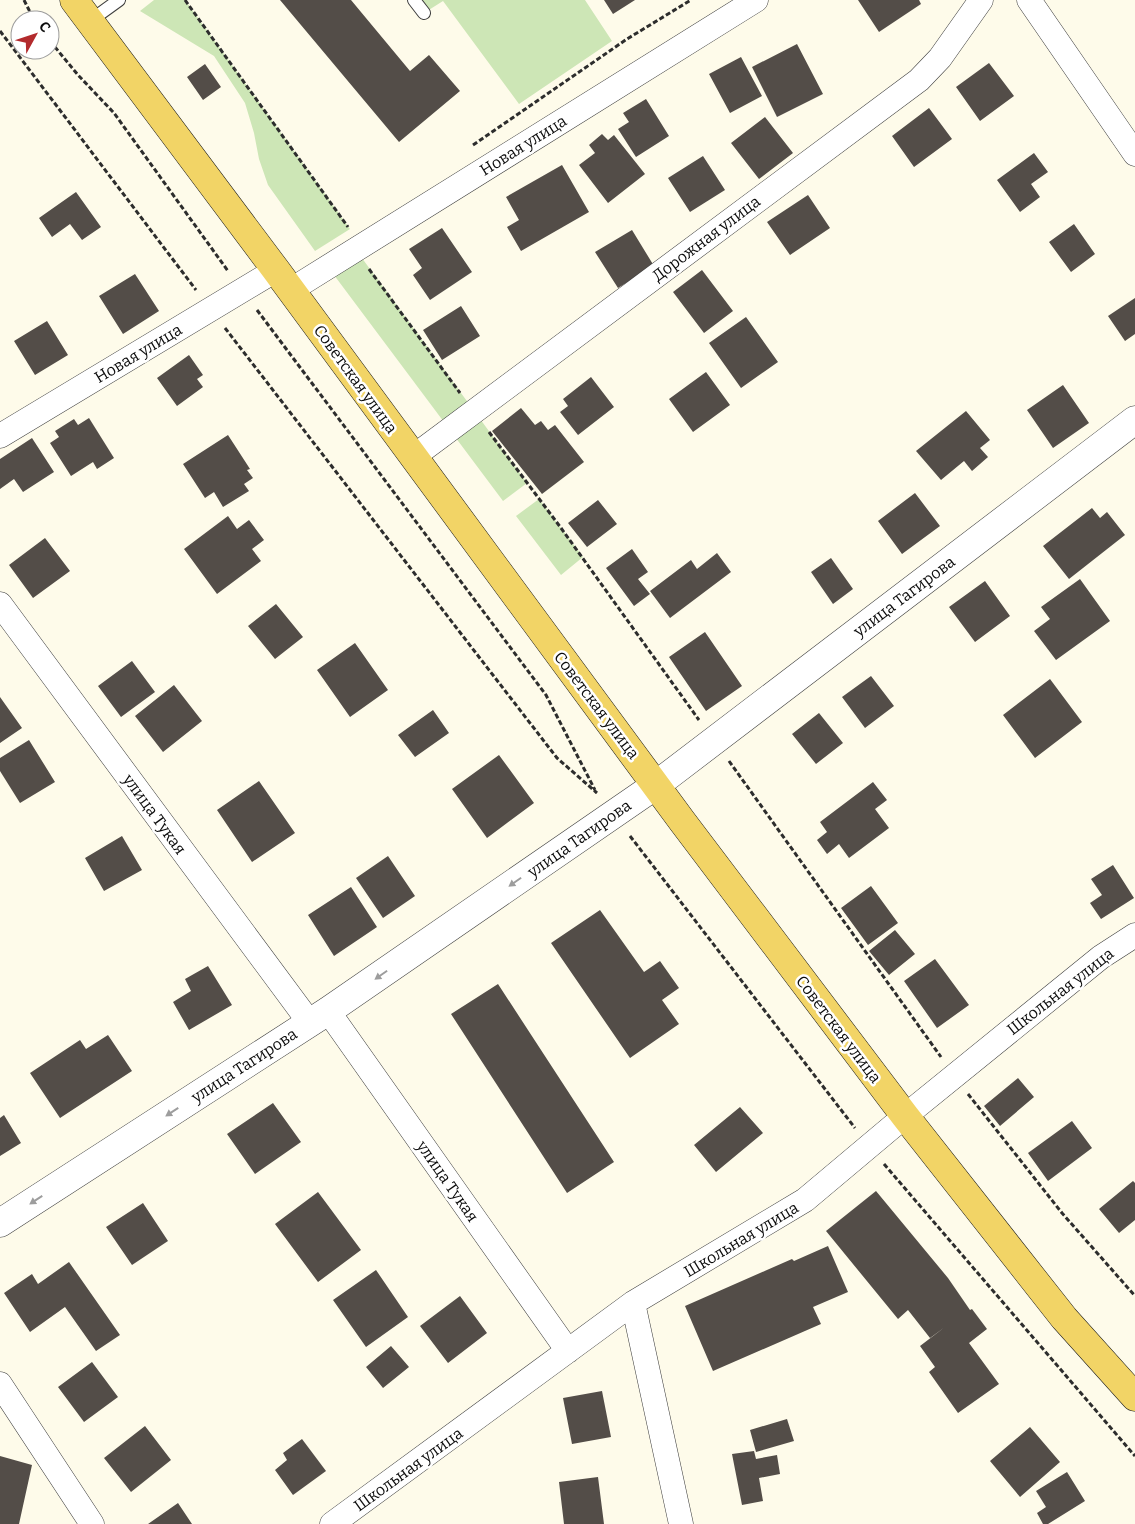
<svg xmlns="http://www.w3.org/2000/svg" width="1135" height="1524" font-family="Bitter,serif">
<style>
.green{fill:#cde6b6}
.building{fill:#534d48}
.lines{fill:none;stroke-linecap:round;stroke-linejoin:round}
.service-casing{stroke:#3e3e3e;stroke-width:14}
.minor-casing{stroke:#3e3e3e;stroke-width:25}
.tertiary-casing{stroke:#3e3e3e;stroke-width:29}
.primary-casing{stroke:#1c1c1c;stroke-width:29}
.path{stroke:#2d2d2d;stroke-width:3;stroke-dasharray:5 2.5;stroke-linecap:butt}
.service{stroke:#fff;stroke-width:12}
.minor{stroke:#fff;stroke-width:24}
.tertiary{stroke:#fff;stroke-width:28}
.primary{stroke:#f2d466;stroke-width:28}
.oneway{fill:#9d9d9d}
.labels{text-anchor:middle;stroke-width:5;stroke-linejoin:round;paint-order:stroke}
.street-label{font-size:16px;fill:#0b0b0b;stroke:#fff}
</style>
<rect width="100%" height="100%" fill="#fefbea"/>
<path class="green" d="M154,0H185L350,229L315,251L268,185L259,159L254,133L245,103L214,56L140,11Z
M414,0H585L612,41L519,104L443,1L424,13Z
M356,250L527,483L503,501L328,267Z
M539,499L583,557L561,575L516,516Z"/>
<path class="building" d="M280,0H351L410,71L429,55L460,91L399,142Z
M604,0H635L613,14Z
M858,0H919L921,4L879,32Z
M797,44L823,94L777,117L752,67Z
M741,57L762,96L730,113L709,74Z
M989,63L1014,96L980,121L956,87Z
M205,64L221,87L203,100L187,77Z
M646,99L669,136L636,157L618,129L629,122L623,113Z
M929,108L952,139L914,167L892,136Z
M765,117L793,153L759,179L731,143Z
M602,134L608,140L614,135L645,174L608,203L579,165L595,153L589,145Z
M1034,153L1048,172L1031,184L1040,197L1020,212L997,180Z
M703,156L725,190L690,212L668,178Z
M562,165L589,212L521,251L507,227L519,220L506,197Z
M76,192L101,227L82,240L70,224L52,237L39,218Z
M808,195L830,228L790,255L767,222Z
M1074,224L1095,254L1071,272L1049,242Z
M442,228L472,272L430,300L413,275L422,268L409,249Z
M632,230L654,266L618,288L595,252Z
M702,270L733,311L704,333L673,292Z
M135,274L159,311L123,334L99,296Z
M1135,298V334L1125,341L1108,316Z
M461,306L480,336L442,360L423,330Z
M746,317L778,362L741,388L709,343Z
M47,321L68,355L35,375L14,341Z
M189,355L203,375L197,379L203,387L177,406L157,378Z
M706,372L730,405L693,432L669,399Z
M591,377L614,407L578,435L560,412L568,406L563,399Z
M1063,385L1089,423L1053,448L1027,410Z
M521,408L535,425L541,421L548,430L555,425L584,462L542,494L492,431Z
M966,411L990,440L980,448L988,457L972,471L964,461L941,480L916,451Z
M89,418L114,458L97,469L93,462L71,476L50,443L59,437L55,431L74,419L78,425Z
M228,435L250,469L247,470L253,478L244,484L249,491L223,507L214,492L205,498L183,464Z
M32,438L54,472L23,492L14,479L0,489V459Z
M915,493L940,526L902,554L878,521Z
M598,500L617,524L587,547L568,523Z
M1092,508L1100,518L1107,512L1125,535L1069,579L1043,546Z
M228,516L237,529L249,520L264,540L252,549L261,561L217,594L184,549Z
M45,538L70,571L33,598L9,565Z
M632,549L648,572L638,579L650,594L634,606L606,568Z
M717,553L731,572L670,618L650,591L691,560L697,569Z
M831,558L853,589L833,604L811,572Z
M1080,579L1110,621L1056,660L1034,631L1050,619L1041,607Z
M985,581L1010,616L975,642L949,607Z
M276,604L303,637L275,659L248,626Z
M705,632L742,686L706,711L669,657Z
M355,643L388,690L350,717L317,670Z
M132,661L155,692L121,717L98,686Z
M871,676L894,706L865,728L842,697Z
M1050,679L1082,722L1035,758L1003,715Z
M174,685L202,721L163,752L135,716Z
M0,697L22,728L0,743Z
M433,710L449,733L415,757L398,735Z
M819,713L843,743L816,764L792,734Z
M29,740L55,782L20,803L0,771V758Z
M499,755L534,803L487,838L452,789Z
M259,781L295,833L252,862L217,810Z
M873,782L887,800L875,809L889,828L849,858L839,844L827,854L817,840L827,832L820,822Z
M122,836L142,870L104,891L85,858Z
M388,856L415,896L383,918L356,878Z
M1113,865L1134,898L1101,919L1090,903L1102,895L1091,879Z
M871,886L898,923L868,945L841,908Z
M351,887L377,927L334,956L308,915Z
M600,910L644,972L660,961L679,988L662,1000L679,1024L630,1058L551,943Z
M895,930L915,954L889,975L869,951Z
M935,959L969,1005L937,1028L904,981Z
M208,966L232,1005L189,1030L173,1002L191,991L185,979Z
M498,984L614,1162L567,1193L451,1014Z
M108,1035L132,1071L60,1118L30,1073L80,1040L86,1049Z
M1018,1078L1034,1097L1000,1126L984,1106Z
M273,1103L301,1142L255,1174L227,1134Z
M740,1107L763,1133L716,1172L694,1145Z
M4,1115L21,1143L0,1156V1118Z
M1072,1121L1092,1148L1048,1181L1028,1153Z
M1133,1181L1135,1183V1220L1119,1233L1099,1209Z
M876,1191L948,1278L970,1310L972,1309L987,1329L969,1343L999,1384L958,1413L929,1372L935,1367L920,1346L945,1327L930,1338L908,1310L898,1319L826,1231Z
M318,1192L361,1250L318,1282L275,1224Z
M143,1203L168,1241L132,1265L106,1227Z
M828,1246L848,1292L813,1307L821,1324L713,1371L685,1306L792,1259L794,1261Z
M69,1262L120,1335L96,1351L65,1307L30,1332L4,1293L32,1274L38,1284Z
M376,1270L408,1317L366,1347L333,1300Z
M460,1296L487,1333L448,1363L420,1326Z
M391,1346L409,1367L383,1388L366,1367Z
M92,1362L118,1397L84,1422L58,1387Z
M602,1391L611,1437L572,1444L563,1398Z
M787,1419L794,1441L756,1452L750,1430Z
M145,1426L171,1460L131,1492L104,1458Z
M1030,1427L1060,1462L1020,1497L990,1461Z
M302,1439L326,1471L293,1495L275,1470L287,1460L283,1453Z
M754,1451L756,1459L777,1455L780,1474L759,1478L763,1501L742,1505L732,1454Z
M0,1456L32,1465L19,1524H0Z
M1067,1472L1085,1501L1048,1524H1043L1037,1513L1046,1507L1036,1491Z
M598,1477L604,1524H564L559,1482Z
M178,1503L192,1524H148Z"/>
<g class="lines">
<defs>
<path id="service" d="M414,0L424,13
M90,21L119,0"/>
<path id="minor" d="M1029,0L1135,154
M291,290L756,0
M0,436L276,270
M413,457L919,80L940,58L981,0
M0,604L310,1023
M328,1011L568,1351
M633,1303L681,1524
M0,1384L92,1524
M332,1524L633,1303L805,1200L905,1116L1101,957L1135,935"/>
<path id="tertiary" d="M0,1223L328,1011L656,785L1135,420"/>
<path id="primary" d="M74,0L276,270L682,821L905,1116L1064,1318L1135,1397"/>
</defs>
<use href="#service" class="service-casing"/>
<use href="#minor" class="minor-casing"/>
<use href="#tertiary" class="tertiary-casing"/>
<use href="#primary" class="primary-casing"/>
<path class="path" d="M24,0L34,20
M185,0L348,227
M0,31L196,290
M50,41L78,75L114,113L228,271
M473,145L627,39L691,0
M369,269L460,393
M257,310L546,695L595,790
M225,328L557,758L597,793
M489,432L561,528L699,720
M729,761L941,1057
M630,836L855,1128
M968,1094L1062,1213L1135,1296
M884,1164L1135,1456"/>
<use href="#service" class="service"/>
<use href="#minor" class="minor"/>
<use href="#tertiary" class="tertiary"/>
<use href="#primary" class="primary"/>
</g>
<defs><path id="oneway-solid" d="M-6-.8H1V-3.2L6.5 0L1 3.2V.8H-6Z" transform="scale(1.25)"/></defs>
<g class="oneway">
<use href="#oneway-solid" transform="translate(515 882) rotate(145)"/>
<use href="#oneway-solid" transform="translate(381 975) rotate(145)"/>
<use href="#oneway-solid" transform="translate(172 1112) rotate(147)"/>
<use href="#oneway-solid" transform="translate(36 1200) rotate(147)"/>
</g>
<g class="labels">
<g class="street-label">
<text transform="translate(523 145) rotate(-32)" y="6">Новая улица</text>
<text transform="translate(706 238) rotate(-37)" y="6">Дорожная улица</text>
<text transform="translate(138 353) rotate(-31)" y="6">Новая улица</text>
<text transform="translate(356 379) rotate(54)" y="6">Советская улица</text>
<text transform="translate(904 596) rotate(-37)" y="6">улица Тагирова</text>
<text transform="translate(597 705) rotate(53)" y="6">Советская улица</text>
<text transform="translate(155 814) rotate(54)" y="6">улица Тукая</text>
<text transform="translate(579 838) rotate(-35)" y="6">улица Тагирова</text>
<text transform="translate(1060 991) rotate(-38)" y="6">Школьная улица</text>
<text transform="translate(839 1029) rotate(53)" y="6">Советская улица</text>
<text transform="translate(244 1065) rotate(-33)" y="6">улица Тагирова</text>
<text transform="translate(448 1181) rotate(55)" y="6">улица Тукая</text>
<text transform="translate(741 1239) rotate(-31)" y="6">Школьная улица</text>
<text transform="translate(408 1469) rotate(-36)" y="6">Школьная улица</text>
</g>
</g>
<g transform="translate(35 35) rotate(50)"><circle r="24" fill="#ffffff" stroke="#9d9d9d"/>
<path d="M0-4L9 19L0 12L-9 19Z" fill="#b32b2d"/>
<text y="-8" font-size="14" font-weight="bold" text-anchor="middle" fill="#0b0b0b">С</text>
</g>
</svg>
